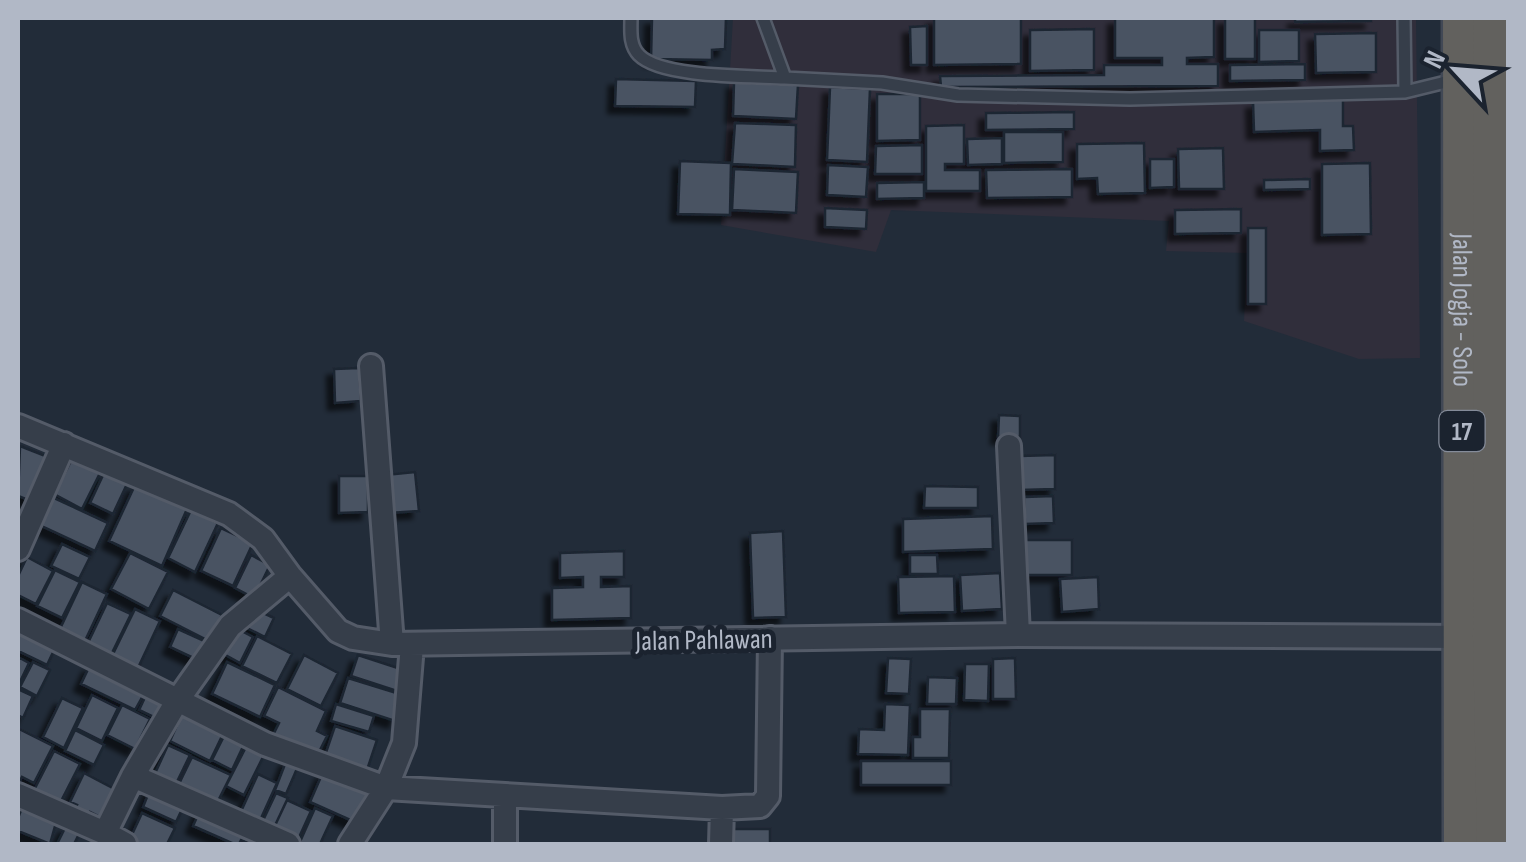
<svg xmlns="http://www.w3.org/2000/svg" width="1526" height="862" font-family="'Sofia Sans Condensed',sans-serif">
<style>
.medical{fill:#302e3b}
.building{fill:#485262;stroke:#1d2531;stroke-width:2.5;filter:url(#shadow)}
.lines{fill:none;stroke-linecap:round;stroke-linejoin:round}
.service-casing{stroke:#545b68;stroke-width:16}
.minor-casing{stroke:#545b68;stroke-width:28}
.trunk-casing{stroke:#414855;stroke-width:45}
.service{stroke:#363e4a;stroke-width:11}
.minor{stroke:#363e4a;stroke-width:22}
.trunk{stroke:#62615e;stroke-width:40}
.labels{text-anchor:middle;stroke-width:10;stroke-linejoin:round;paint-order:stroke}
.shield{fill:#1b232f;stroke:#848b99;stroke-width:2.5}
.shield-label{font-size:25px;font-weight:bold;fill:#b1b8c6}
.street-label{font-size:28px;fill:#b1b8c6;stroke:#1b232f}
</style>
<defs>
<filter id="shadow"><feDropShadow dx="-7" dy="7" stdDeviation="2.5" flood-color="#0009"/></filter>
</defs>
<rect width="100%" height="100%" fill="#222c39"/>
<path class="medical" d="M733,18H1416L1420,358L1359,359L1244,321L1247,253L1166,251L1169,221L891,210L876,252L721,225Z"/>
<path class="building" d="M652,18H726L725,49L712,50V60L651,59Z
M934,18H1021V64L934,65Z
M1115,18H1214V57L1187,58V64H1218V86L941,87L940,76L1104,75V65H1162V58H1115Z
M1225,18H1255V59H1225Z
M1295,18H1371V21L1295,22Z
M927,26V65H911L910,27Z
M1094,29V70L1030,71V30Z
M1259,30H1299V61L1259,62Z
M1376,33V72L1316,73L1315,34Z
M1305,64V80L1230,81V65Z
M616,79L696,81L695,107L615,106Z
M734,82L798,85L796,119L733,116Z
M830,87L870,89L867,162L827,160Z
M877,94H920V140L877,141Z
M1343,99V126H1353L1354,150L1320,151V130L1254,132L1253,102Z
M1074,112V129L986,130V113Z
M735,123L796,125L795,167L732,164Z
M964,125V164H945V170H980V191H926V126Z
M1004,132H1063V162L1004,163Z
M1002,138V164L968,165L967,139Z
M1144,143L1145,193L1098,194L1097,178L1077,179V144Z
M922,145V174H875L876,146Z
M1223,148L1224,189H1179L1178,149Z
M1150,159H1174V187L1150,188Z
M680,161L731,163L730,215L678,214Z
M1370,163L1371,234L1322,235V164Z
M828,165L868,167L866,197L827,195Z
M734,169L798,172L796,213L732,210Z
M1072,169V197L987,198L986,170Z
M1310,179V189L1264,190V180Z
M924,182V198L877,199V183Z
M825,208L867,210L866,229L825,227Z
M1241,209V233L1175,234V210Z
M1248,228H1266V304H1248Z
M359,368L361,401L335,403L334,369Z
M999,415L1020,416V437H998Z
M20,446L48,457L31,501L18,496Z
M1055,455V489L1020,490L1019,456Z
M72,459L100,473L82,509L54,494Z
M415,472L419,511L389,513L385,475Z
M104,473L127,484L113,514L90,503Z
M339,476H368V512L339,513Z
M135,485L187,509L162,566L109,541Z
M925,486L978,487V508H924Z
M1053,496L1054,523L1025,524L1024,497Z
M52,497L108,523L95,551L39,525Z
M191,510L218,523L195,572L168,558Z
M992,516L993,549L903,552V519Z
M221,528L253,543L233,586L201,571Z
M783,531L786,617L753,618L750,533Z
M1025,540H1072V575H1024Z
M62,544L90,557L79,579L51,566Z
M624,551V577H601V587L631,586V618L552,620V588L583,587V577L560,578V553Z
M130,553L168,572L149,609L111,589Z
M251,555L270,565L254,598L235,588Z
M910,555H937L938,574H910Z
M27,557L53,571L36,604L18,595V576Z
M55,570L80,582L62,618L37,606Z
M1000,573L1002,609L962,611L960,575Z
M954,576L955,612L899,613L898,577Z
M1098,577L1099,609L1062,612L1060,579Z
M82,582L107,594L84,643L59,631Z
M173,590L222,615L209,641L160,616Z
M107,603L131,614L109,659L86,647Z
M135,609L160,621L137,670L111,658Z
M257,610L274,618L265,637L247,628Z
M234,627L253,637L240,663L220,652Z
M18,628L56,646L47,665L18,651Z
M178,629L211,644L202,662L170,647Z
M257,636L292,654L277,683L242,666Z
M304,655L338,673L321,706L287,689Z
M358,655L404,670L397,691L351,676Z
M18,657L29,663L18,686Z
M888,658L911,659L909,694L886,693Z
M1015,658L1016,699H993V659Z
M33,662L50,670L37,696L20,687Z
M227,662L275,685L260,717L212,694Z
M965,664H989L988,701L964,700Z
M90,665L145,692L135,710L81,684Z
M928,677L957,678L956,704H927Z
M348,678L403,695L395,721L340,703Z
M278,687L326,711L317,731L327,736L316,758L272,737L279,723L264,716Z
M18,689L33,696L23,718L18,715Z
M148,691L171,703L162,721L139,710Z
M92,695L118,708L102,741L76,728Z
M62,698L83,708L64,748L43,737Z
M336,704L374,716L369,732L331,721Z
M885,704L910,705L908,755L858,754L859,729L884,730Z
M122,705L150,719L135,749L107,735Z
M920,709H950L949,758H913V737H920Z
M182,714L223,734L210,761L170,741Z
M335,726L377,740L365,776L323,761Z
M228,728L247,738L232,770L212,760Z
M19,729L53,746L34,783L22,777L18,785Z
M75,730L104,745L94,765L65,751Z
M249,741L267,749L244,795L226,786Z
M168,745L190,755L173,790L152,780Z
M54,751L80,764L56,811L30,798Z
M192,757L231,775L214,809L176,790Z
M287,759L299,764L286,794L275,790Z
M861,761H951V785H861Z
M323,772L370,793L357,823L310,802Z
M84,773L122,793L108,821L90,812L87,818L74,811L77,805L70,802Z
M258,774L277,783L257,827L238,818Z
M151,787L185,803L176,822L143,807Z
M276,793L288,798L271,834L259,829Z
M287,800L311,811L296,844L271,834Z
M23,805L57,819L50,844L18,831V818Z
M201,808L253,832L249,843L241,840L239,844H234L193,826Z
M315,808L333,816L320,844H299Z
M142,813L175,828L167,844H137L129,841Z
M66,826L80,832L74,844H57Z
M725,829H770V844H725Z"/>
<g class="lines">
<defs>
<path id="service" d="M631,18C631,30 629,45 639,55C661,78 752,76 785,78
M763,18L785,78L882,83L958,95L1130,99L1405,92L1454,80
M1404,18L1405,92"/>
<path id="minor" d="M371,366L392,644
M18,426L229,514L263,539L290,576L338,631L353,638L392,644L1018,635L1472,637
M1009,446L1018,635
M18,549L64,444
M18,620L265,744L386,788L722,808L760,806L768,796L770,638
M133,776L288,844
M18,795L105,833
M505,795V844
M125,844L105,833L133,776L177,701L230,626L290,576
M350,844L386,788L404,743L412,645
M721,844L722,808"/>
<g id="trunk">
<path id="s1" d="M1463,18L1464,844"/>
<path d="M1494,18L1493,639L1497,844"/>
</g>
</defs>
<use href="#service" class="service-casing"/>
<use href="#minor" class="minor-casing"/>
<use href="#trunk" class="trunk-casing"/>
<use href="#service" class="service"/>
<use href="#minor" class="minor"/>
<use href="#trunk" class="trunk"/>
</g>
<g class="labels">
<rect class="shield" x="1439.5" y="411" width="45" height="40" rx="8"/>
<g class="shield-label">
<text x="1462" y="440">17</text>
</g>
<g class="street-label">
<text dy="10" stroke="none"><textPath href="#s1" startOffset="292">Jalan Jogja - Solo</textPath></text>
<text transform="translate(704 639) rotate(-1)" y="10">Jalan Pahlawan</text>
</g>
</g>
<rect width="1526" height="862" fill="none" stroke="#b1b8c6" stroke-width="40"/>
<g transform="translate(1456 70) rotate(296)" stroke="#1b232f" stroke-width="8" paint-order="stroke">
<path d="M0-8L18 38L0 25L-18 38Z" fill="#b1b8c6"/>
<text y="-15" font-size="28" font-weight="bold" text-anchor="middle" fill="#b1b8c6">N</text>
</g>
</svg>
